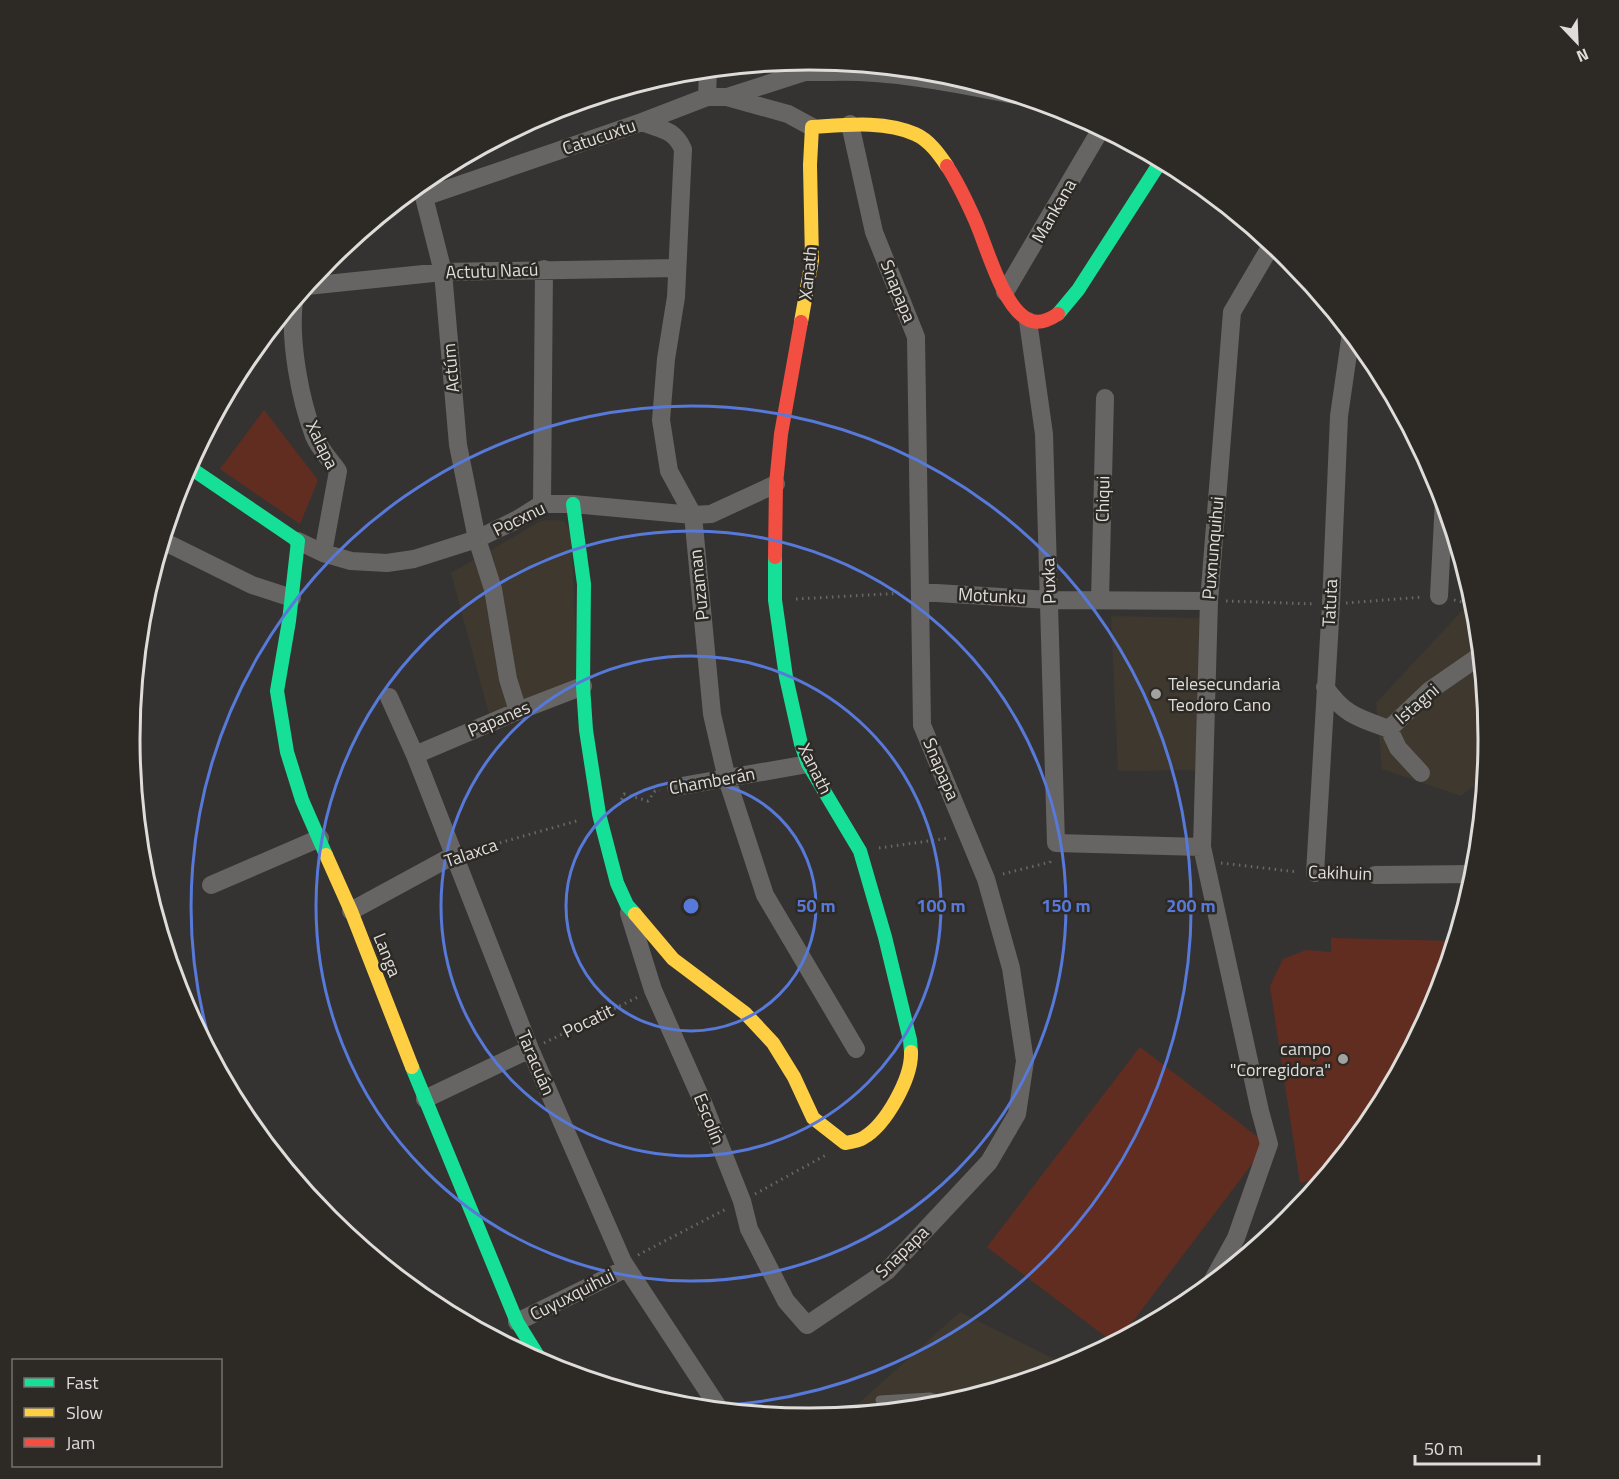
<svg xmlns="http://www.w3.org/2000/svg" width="1619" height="1479" font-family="'Titillium Web',sans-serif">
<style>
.built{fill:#3e382f}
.green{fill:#622d21}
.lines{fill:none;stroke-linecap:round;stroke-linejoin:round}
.path{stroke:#696867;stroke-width:3;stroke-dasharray:1.5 4.5;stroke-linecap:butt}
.lane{stroke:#666564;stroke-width:9}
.street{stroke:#666564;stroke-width:18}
.fast{stroke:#16e098;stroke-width:14}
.slow{stroke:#ffcf43;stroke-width:14}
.jam{stroke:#f24e42;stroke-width:14}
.ring{fill:none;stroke:#5779d9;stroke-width:3}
.poi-dot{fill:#a4a29f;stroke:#2d2a26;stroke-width:2}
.labels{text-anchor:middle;stroke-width:5;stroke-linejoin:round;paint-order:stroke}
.street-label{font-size:18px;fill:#dfddda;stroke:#2d2a26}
.poi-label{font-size:18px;fill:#dfddda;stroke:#2d2a26;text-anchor:start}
.rim{fill:none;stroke:#dfddda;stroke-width:3}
.centre{fill:#5779d9;stroke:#2d2a26;stroke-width:3}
.ring-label{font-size:18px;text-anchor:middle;font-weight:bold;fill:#5779d9;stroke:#2d2a26;stroke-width:5;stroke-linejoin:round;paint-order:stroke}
</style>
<rect width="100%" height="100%" fill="#353331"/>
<path class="built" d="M552,520L564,521L571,531L578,685L490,718L451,573L541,521Z
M1473,599L1476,607L1489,740L1485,777L1461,796L1382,769L1376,703Z
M1111,616L1199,618L1197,770L1118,771Z
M960,1312L1070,1367L942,1406L859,1414L858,1404Z"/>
<path class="green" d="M264,410L318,480L300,524L220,469Z
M1331,938L1455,941L1437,1000L1374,1117L1325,1177L1300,1183L1270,986L1283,959L1306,950L1331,952Z
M1140,1047L1267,1144L1118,1341L1114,1343L987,1247Z"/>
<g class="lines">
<path class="path" d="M386,212L408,203
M796,599L904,593
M1454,600L1475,605
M1226,601L1316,604
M1346,603L1423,597
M619,805L624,794L648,801L655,791H660
M879,848L950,838
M471,851L580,820
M1221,863L1298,872
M1003,874L1050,862L1051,858
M1332,874H1358
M544,1043L638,997
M755,1194L826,1155
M638,1255L728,1208"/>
<path class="lane" d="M1007,1386C1021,1379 1036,1369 1052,1373
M880,1400L930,1397L946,1402L975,1396"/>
<path class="street" d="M829,72C891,70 954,83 1015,95
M707,97L708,70
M727,97L805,72H829L839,69
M1058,108L1075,115
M642,122C661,130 673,128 683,149L676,297L666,359L661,420L669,471L693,515L712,714L727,779L765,895L856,1049
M307,286L443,272L677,268
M1005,292L1101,129
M294,301C289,341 300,399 314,436C319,448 330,460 338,471L323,553
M1028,321L1044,434L1056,843L1202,847
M542,504L544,269
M163,541L252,585L292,598
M298,541L323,553L351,561L387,563L414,559L477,539L518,519L542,504H573L693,515L711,514L776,484
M920,592L1049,600L1209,601
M1439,596L1444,500
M1100,600L1105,398
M1325,687C1344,715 1359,718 1389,729
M389,697L415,755L530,1049L623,1262L720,1410
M518,711L508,679L493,589L477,539L458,445L443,272L424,197L642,122L707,97H727L788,114L812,127
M1389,729L1429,691L1481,655
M1389,729L1398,748L1421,773
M415,755L518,711L583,686
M676,787L808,764
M1315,873L1331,604L1339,416L1351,333
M1375,875L1475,874
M211,885L320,838
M351,911L454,855
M629,913L653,990L704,1105L742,1201L749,1229L786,1301L807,1325L887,1271L989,1162L1017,1114L1025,1061L1011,968L986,879L922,725L916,337L874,232L850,124
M425,1099L530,1049
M1209,1287L1236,1238L1269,1144L1260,1111L1202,847L1209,601L1232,312L1272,244
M517,1322L627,1268"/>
<path class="fast" d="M1058,314L1078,290L1161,161
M189,467L298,541L289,621L277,691L287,752L302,800L326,855
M573,504L584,584L583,686L586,730L599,814L617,883L627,905L635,914
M775,557V600L786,677L801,744L808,764L860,851L885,937L910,1040L911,1052
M412,1067L517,1322L543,1364"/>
<path class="slow" d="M801,322L812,260L810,165L812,127C844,125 884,120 915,134C929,140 939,154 947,166
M326,855L351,911L412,1067
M635,914L673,959L745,1013L773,1043L794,1077L813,1118L845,1143C851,1142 858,1141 863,1138C886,1125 912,1078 911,1052"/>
<path class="jam" d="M947,166C958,183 967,202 975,220C987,247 1002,305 1027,319C1037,325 1049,320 1058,314
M775,557L776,484L781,434L801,322"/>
</g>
<g class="ring">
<circle cx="691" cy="906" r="125"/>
<circle cx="691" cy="906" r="250"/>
<circle cx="691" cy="906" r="375"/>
<path d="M217 1065A500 500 0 1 1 678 1406"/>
</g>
<g class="poi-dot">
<circle cx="1156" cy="694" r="6"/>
<circle cx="1343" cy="1059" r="6"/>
</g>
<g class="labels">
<g class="street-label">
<text transform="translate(599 137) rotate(-19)" y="6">Catucuxtu</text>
<text transform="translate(1054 211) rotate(-60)" y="6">Mankana</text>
<text transform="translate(492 271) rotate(-2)" y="6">Actutu Nacú</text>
<text transform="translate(808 273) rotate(-84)" y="6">Xanath</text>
<text transform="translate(898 291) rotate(68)" y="6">Snapapa</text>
<text transform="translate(451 368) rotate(-95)" y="6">Actúm</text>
<text transform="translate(322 445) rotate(64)" y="6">Xalapa</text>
<text transform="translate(1103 499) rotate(-89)" y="6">Chiqui</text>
<text transform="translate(519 519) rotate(-26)" y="6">Pocxnu</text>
<text transform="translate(1213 548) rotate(-85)" y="6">Puxnunquihui</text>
<text transform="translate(1049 581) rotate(-92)" y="6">Puxka</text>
<text transform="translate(699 585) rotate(-96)" y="6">Puzaman</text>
<text transform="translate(992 596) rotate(3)" y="6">Motunku</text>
<text transform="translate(1330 603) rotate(-87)" y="6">Tatuta</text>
<text transform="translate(1417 704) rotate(-41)" y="6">Istagni</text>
<text transform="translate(499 719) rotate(-23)" y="6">Papanes</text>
<text transform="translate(815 769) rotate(64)" y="6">Xanath</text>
<text transform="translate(941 769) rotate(67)" y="6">Snapapa</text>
<text transform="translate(712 781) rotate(-10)" y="6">Chamberán</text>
<text transform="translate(471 853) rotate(-19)" y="6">Talaxca</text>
<text transform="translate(1340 873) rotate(2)" y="6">Cakihuin</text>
<text transform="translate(387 955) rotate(68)" y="6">Langa</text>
<text transform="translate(588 1021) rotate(-26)" y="6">Pocatit</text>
<text transform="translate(536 1063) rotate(67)" y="6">Taracuán</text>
<text transform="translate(709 1119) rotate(68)" y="6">Escolín</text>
<text transform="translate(902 1252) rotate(-44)" y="6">Snapapa</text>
<text transform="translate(572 1295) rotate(-27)" y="6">Cuyuxquihui</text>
</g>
<g class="poi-label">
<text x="1168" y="690">Telesecundaria<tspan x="1168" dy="21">Teodoro Cano</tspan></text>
<text x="1331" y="1055" text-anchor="end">campo<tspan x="1331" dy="21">"Corregidora"</tspan></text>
</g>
</g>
<path d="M0 0H1619V1479H0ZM140 739a669 669 0 1 1 1338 0a669 669 0 1 1-1338 0Z" fill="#2d2a26" fill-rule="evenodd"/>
<path class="rim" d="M140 739a669 669 0 1 1 1338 0a669 669 0 1 1-1338 0Z"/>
<circle cx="691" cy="906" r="9" class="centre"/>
<g class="ring-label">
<text x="816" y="912">50 m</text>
<text x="941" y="912">100 m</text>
<text x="1066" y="912">150 m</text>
<text x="1191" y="912">200 m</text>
</g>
<rect x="12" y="1359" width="210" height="108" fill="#2d2a26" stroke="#74726e" stroke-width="1.5"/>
<rect x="24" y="1378" width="30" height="9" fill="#16e098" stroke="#74726e" stroke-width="1.5"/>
<text x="66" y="1389" font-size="18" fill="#dfddda">Fast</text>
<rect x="24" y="1408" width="30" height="9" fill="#ffcf43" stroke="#74726e" stroke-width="1.5"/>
<text x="66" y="1419" font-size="18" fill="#dfddda">Slow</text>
<rect x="24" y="1438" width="30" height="9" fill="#f24e42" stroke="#74726e" stroke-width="1.5"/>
<text x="66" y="1449" font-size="18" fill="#dfddda">Jam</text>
<g transform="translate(1577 42) rotate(157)" stroke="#2d2a26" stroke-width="4.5" paint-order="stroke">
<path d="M0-4.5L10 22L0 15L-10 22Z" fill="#dfddda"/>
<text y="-9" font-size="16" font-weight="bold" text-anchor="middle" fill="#dfddda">N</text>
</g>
<path d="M1415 1455v9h124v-9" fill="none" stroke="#dfddda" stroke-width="3"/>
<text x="1424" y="1455" font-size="18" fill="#dfddda" stroke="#2d2a26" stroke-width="4.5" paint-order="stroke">50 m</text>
</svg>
